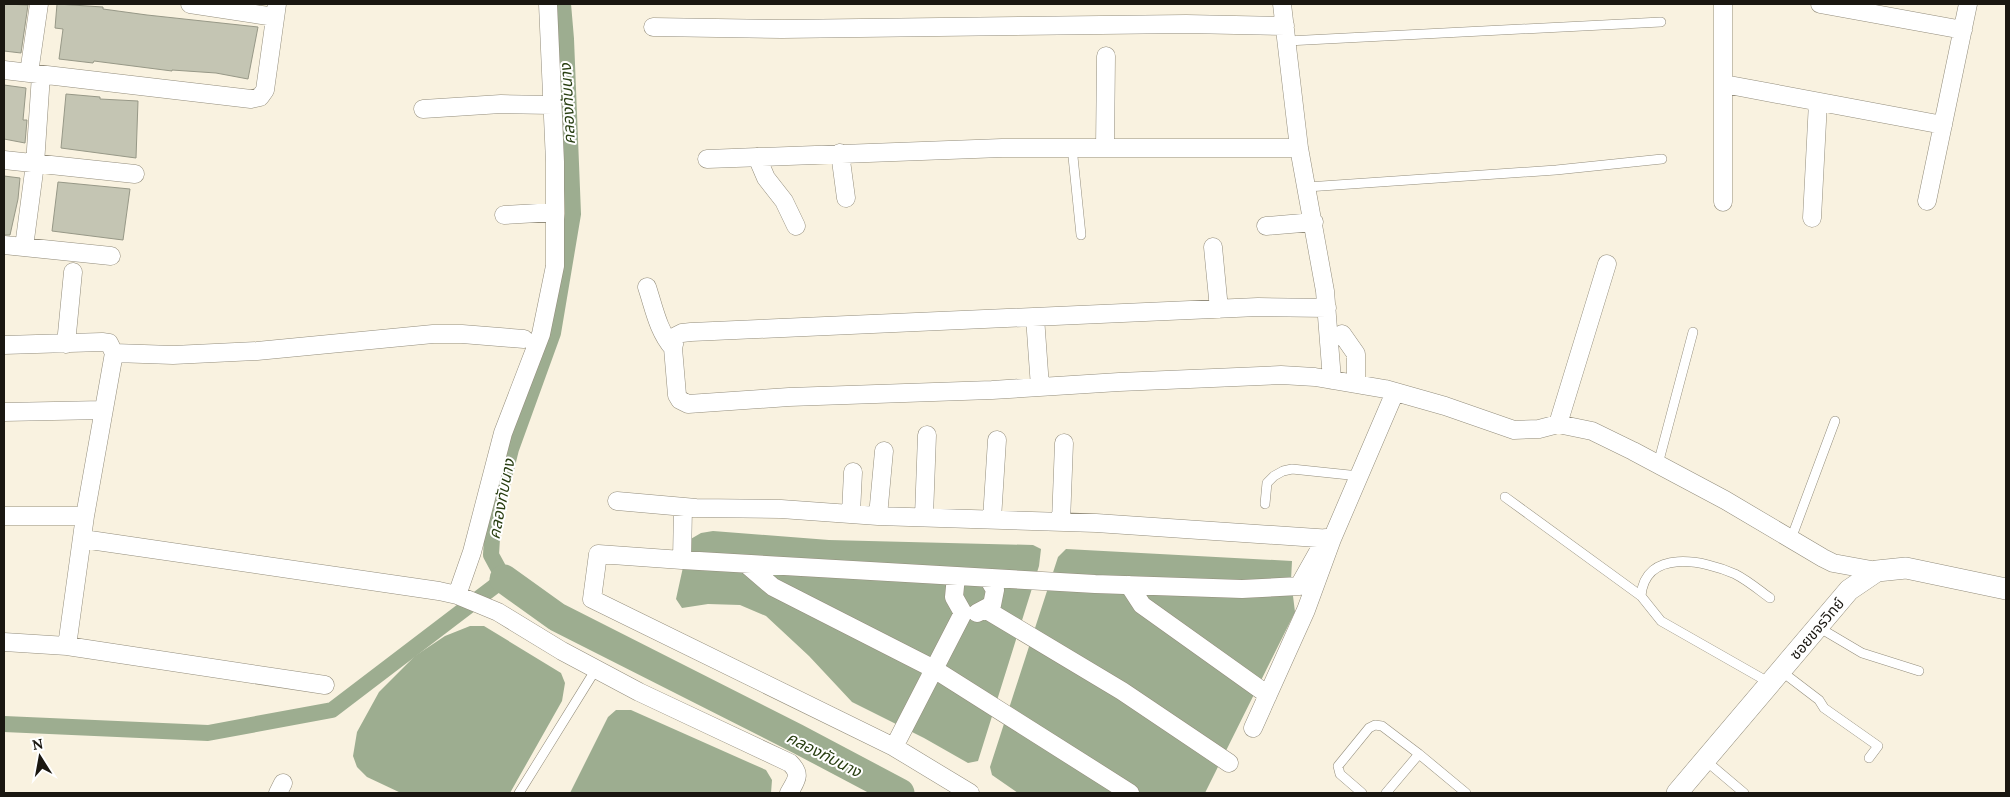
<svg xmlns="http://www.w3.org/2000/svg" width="2010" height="797" font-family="Lora,'Noto Sans Thai',serif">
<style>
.water{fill:#9dad90}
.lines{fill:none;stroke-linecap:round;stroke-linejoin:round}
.canal{stroke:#9dad90;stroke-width:16}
.river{stroke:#9dad90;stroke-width:29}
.building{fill:#c4c5b3;stroke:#979887}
.service-casing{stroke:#938d7c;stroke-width:10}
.minor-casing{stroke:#938d7c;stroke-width:19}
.tertiary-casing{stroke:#938d7c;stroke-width:22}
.service{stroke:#fff;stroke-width:9}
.minor{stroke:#fff;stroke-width:18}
.tertiary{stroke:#fff;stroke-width:21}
.labels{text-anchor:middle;stroke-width:4;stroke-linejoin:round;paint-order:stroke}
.street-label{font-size:15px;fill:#1a1711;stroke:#fff}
.water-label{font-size:16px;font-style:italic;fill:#283e11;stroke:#fff}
</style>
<rect width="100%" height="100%" fill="#f9f2e0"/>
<path class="water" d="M713,531L829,540L1033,545L1041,549L1039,566L978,761L968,763L924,738L852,702L809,656L766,616L740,605L708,604L682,608L676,599L689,540L701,533Z
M1066,549L1292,561L1291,580L1295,612L1205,793H1018L992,775L990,767L1058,557Z
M470,626H484L561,673L565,683L562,701L510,793H401L367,777L357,767L353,756L357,732L379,692L415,656L445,636Z
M616,710H631L766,770L772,780L771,793H570L608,717Z"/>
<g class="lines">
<path class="canal" d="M4,724L208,733L332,710L504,579L491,555L493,521L511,449L553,333L573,214L566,39L563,4"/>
<path class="river" d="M504,579L557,617L796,738L900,793"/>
</g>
<path class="building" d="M4,4L28,5L21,53L4,51Z
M57,4L103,7V9L147,15L258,27L248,79L216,73L172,70V71L94,61L93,63L59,59L63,29L55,28Z
M4,85L26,88L23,120H27L25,143L4,139Z
M66,94L100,97V99L138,101L136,158L61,148Z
M4,176L20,178L18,199L10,235H4Z
M58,182L130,189L123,240L52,231Z"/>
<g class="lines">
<defs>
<path id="service" d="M1287,41L1661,22
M1072,147L1081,235
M1307,187L1556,170L1662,159
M1658,464L1693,332
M1505,497L1641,596L1661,621L1770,683
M1265,504L1267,483L1274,476L1283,471L1292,469L1359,476
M1791,539L1835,421
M1641,596C1645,548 1704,560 1735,574C1747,580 1759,590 1770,598
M1818,627L1862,653L1919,671
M1781,671L1819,700L1824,708L1878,746L1869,758
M1705,760L1744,793
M519,793L596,669
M1362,793L1340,774L1338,766L1369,728L1375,725L1382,726L1419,754
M1386,793L1419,754L1466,793"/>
<path id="minor" d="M190,4L275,17
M1282,4L1299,148L1325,291L1332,380
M1820,4L1963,30
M653,27L782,29L1186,24L1285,26
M4,70L251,99L260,97L265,90L277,4
M29,73L39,4
M1724,84L1943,125
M423,109L501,104L552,105
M1105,148L1106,56
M840,153L846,198
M757,157L766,178L784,201L796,226
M707,159L1002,148H1299
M4,160L135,174
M1927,201L1968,4
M1723,202V4
M504,215L555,212
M1812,218L1818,102
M1266,226L1314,222
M4,245L111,256
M24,247L35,164L41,75
M1213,247L1219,309
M647,287C654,308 658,331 673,348
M1327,308L1258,307L691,332L682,333L676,336L673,348L677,395L680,400L688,404L789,397L992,390L1119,382L1281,375L1315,377L1385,389L1445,406L1514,430L1539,429L1558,424L1592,431L1633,451L1725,500L1823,558L1833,563L1877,571
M1035,317L1040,387
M1342,334L1356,354V384
M66,344L73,272
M4,345L102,342L109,343L114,353L85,516L67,646
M114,353L173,355L257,351L433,334H462L524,339
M4,412L103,410
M1558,424L1607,264
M617,501L696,508L781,509L878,516L1096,523L1332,539
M683,507L682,560L1095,584L1242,589L1299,586L1326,538
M851,513L853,472
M4,516H85
M878,516L884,451
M924,516L927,435
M992,519L997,440
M1061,522L1064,443
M83,539L439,591L457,595L498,612L562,651L639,692L790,763C802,775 796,780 789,793
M682,560L598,554L592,599L894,747L970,793
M746,564L773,587L934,669L1130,793
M1129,585L1142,605L1268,695
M457,595L472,552L503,433L541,334L555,266V162L548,4
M985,609L1122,691L1229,763
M977,613L992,605L995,590L988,578
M4,642L67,646L325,685
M1253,728L1306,610L1332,539L1395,392
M894,747L963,613L954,597L956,576
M278,793L283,783"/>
<path id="tertiary" d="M1677,793L1849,590L1877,571L1906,568L2006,589"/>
</defs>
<use href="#service" class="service-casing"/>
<use href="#minor" class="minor-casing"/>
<use href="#tertiary" class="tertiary-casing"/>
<use href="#service" class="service"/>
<use href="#minor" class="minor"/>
<use href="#tertiary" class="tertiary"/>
</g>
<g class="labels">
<g class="street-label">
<text transform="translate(1817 629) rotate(-50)" y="5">ซอยขจรวิทย์</text>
</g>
<g class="water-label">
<text transform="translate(567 104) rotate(-93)" y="6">คลองทับนาง</text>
<text transform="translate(501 499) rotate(-79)" y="6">คลองทับนาง</text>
<text transform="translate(824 754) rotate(27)" y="6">คลองทับนาง</text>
</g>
</g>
<rect width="2010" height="797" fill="none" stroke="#1a1711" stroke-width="10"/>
<g transform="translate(40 757) rotate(349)" stroke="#ffffff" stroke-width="4" paint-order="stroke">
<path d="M0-4L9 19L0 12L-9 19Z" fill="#1a1711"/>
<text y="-8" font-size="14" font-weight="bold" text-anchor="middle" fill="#1a1711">N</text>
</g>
</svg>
